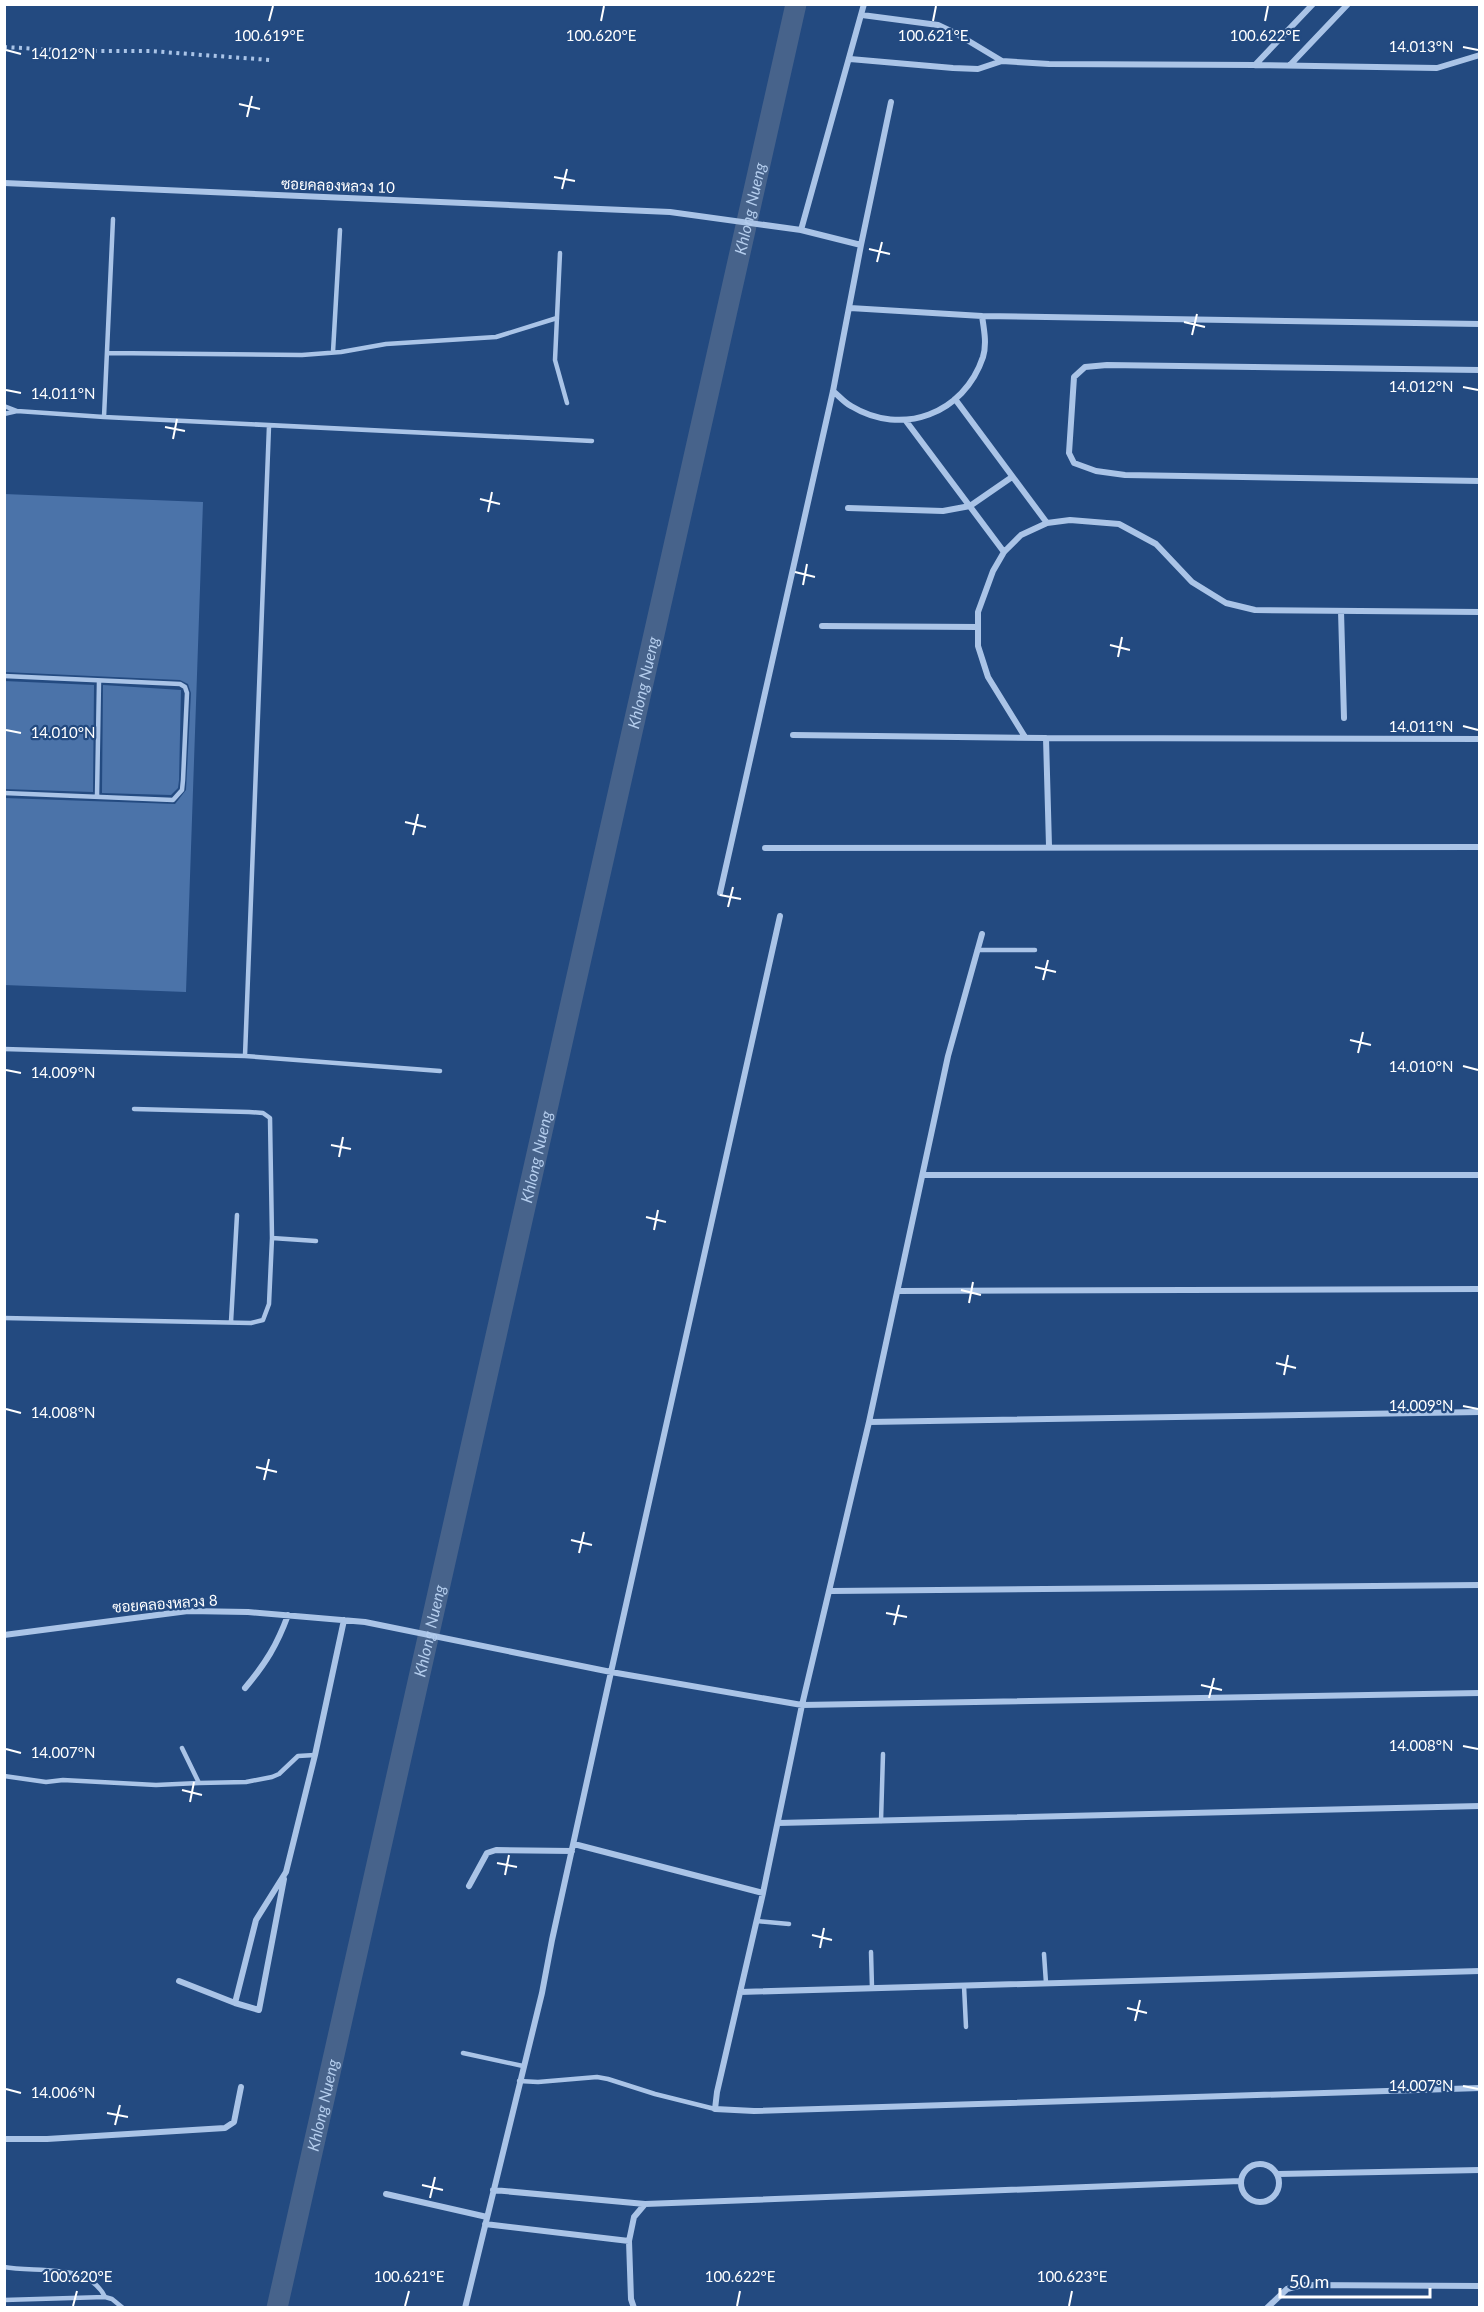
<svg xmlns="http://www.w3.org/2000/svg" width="1484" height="2312" font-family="Lato,Sarabun,sans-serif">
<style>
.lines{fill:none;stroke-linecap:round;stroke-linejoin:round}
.canal{stroke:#47638b;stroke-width:21}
.building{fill:#4b73a9}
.path{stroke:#aac4e7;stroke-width:4;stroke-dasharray:3 4.5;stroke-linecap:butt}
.lane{stroke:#aac4e7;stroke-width:4.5}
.street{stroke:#aac4e7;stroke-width:6}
.ticks{fill:none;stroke:#fff;stroke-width:2}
.labels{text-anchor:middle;stroke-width:4.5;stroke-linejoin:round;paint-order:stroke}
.street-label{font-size:15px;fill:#fff;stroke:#234a80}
.water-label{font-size:16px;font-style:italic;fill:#b5ceee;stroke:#234a80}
.ticks-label{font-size:15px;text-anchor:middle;fill:#fff;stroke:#234a80;stroke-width:4.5;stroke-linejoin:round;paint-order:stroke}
</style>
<rect width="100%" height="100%" fill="#234a80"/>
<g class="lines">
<path class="canal" id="s1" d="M277,2308L796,4"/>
</g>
<path class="building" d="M4,494L203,502L186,992L4,985V798L175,804L186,790L191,693L188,684L180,680L4,672Z
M4,681L94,685L93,792L4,789Z
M103,685L181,690L179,780L178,788L171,795L102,793Z"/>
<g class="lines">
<path class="path" d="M4,47L75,51H150L270,60"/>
<path class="lane" d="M560,253L555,360L567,403
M333,352L340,230
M107,353L302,355L341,352L386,344L496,337L557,318
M4,406L17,411
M4,414L17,411L104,417L592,441
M104,417L113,219
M4,676L180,684L185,687L187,693L183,780L182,790L173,800L4,793
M97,797L99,681
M977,950H1035
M4,1049L245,1056L440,1071
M245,1056L269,426
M272,1238L316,1241
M4,1318L251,1323L263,1320L269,1304L272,1238L270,1118L263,1113L249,1112L134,1109
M231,1322L237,1215
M182,1748L199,1783L246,1782L272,1777L279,1774L298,1756L315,1755
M4,1776L46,1782L63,1780L156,1785L199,1783
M881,1821L883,1754
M757,1921L789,1924
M871,1952L872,1988
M1044,1954L1046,1983
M964,1986L966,2027
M463,2053L523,2066
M519,2081L538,2082L597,2077L608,2079L655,2094L715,2109
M4,2267C37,2273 88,2262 105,2297
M4,2300L105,2297L112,2299L123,2308"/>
<path class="street" d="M862,15L938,25L957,34L1002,61
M850,59L953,68L978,69L1002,61L1049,64L1255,65L1437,68L1480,55
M1255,65L1313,4
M1290,65L1348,4
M4,183L670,212L801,230L861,245
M801,230L864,4
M850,308L982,316L1480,324
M1480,370L1107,365L1085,367L1074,377L1069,453L1074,463L1096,471L1125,475L1480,481
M833,391C839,396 845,403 851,406C902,437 964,414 983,357C987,344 984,329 982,316
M955,399L1047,523
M906,421L1004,552
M848,508L943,511L970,506L1012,477
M1341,611L1344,718
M822,626L978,627
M793,735L1046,738L1480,739
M1025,737L988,677L978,646V612L993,571L1004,552L1021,535L1047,523L1070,520L1119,524L1156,544L1192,582L1226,603L1255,610L1480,612
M1046,738L1049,846
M765,848L1480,847
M720,893L833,391L861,245L891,102
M982,934L948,1056L869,1422L802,1705L763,1893L717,2092L715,2109L754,2111L1480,2088
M923,1175H1480
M898,1291L1480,1289
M869,1422L1480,1412
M831,1591L1480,1585
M4,1635L188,1611L248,1612L365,1622L611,1672L802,1705L1480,1693
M245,1688C266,1663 277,1645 288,1615
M778,1823L1480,1806
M574,1844L763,1893
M469,1886L487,1853L496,1850L572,1851
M179,1981L235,2003L256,1920L286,1872L315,1755L344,1620
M740,1992L1480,1971
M235,2003L259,2010L284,1879
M4,2139H47L225,2128L234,2122L241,2087
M1241 2183a19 19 0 1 1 38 0a19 19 0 1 1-38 0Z
M1278,2174L1480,2170
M493,2190L645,2204
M386,2194L487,2217
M485,2224L629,2241
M465,2308L542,1993L552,1940L611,1672L780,916
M634,2308L631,2299L629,2241L634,2217L645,2204L1240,2181
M1267,2308L1287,2289L1302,2285L1480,2286"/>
</g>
<path class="ticks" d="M269,21L273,6M601,21L604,6M933,21L936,6M1265,21L1268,6M1463,47L1478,50M6,50L21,54M239,104L260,109M247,117L252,96M554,177L575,181M562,189L567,169M869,249L890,254M877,262L882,242M1184,322L1205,327M1192,335L1197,314M1463,387L1478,390M6,390L21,393M165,427L185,431M173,439L177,419M480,499L500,504M488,512L492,492M795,572L815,577M803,585L807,564M1110,645L1130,650M1118,657L1122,637M1463,726L1478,730M6,730L21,733M405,822L426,827M413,835L418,814M720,895L741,899M728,907L733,887M1035,967L1056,972M1043,980L1048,960M1350,1040L1371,1045M1358,1053L1363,1032M1463,1066L1478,1070M6,1070L21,1073M331,1145L351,1149M339,1157L343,1137M646,1217L666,1222M654,1230L658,1210M961,1290L981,1295M969,1303L973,1282M1276,1363L1296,1368M1284,1375L1288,1355M1463,1406L1478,1409M6,1409L21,1413M256,1467L277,1472M264,1480L269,1459M571,1540L592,1545M579,1553L584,1532M886,1613L907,1617M894,1625L899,1605M1201,1685L1222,1690M1209,1698L1214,1678M1463,1746L1478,1749M6,1749L21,1753M182,1790L202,1795M190,1802L194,1782M497,1863L517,1867M505,1875L509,1855M812,1935L832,1940M820,1948L824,1928M1127,2008L1147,2013M1135,2021L1140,2000M1463,2086L1478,2089M6,2089L21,2093M107,2113L128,2117M115,2125L120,2105M422,2185L443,2190M430,2198L435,2177M73,2306L77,2291M405,2306L409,2291M737,2306L740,2291M1069,2306L1072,2291"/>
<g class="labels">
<g class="street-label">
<text transform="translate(338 186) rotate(2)" y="5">ซอยคลองหลวง 10</text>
<text transform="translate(165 1604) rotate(-4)" y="5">ซอยคลองหลวง 8</text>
</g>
<g class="water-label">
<text dy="6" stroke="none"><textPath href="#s1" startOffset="2152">Khlong Nueng</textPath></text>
<text dy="6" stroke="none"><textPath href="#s1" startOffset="1666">Khlong Nueng</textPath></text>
<text dy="6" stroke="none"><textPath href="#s1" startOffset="1180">Khlong Nueng</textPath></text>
<text dy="6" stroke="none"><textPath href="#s1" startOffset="694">Khlong Nueng</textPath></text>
<text dy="6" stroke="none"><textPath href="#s1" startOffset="208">Khlong Nueng</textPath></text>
</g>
</g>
<g class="ticks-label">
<text x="269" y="41">100.619°E</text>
<text x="601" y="41">100.620°E</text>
<text x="933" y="41">100.621°E</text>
<text x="1265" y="41">100.622°E</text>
<text x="1421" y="52">14.013°N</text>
<text x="63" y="59">14.012°N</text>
<text x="1421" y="392">14.012°N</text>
<text x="63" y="399">14.011°N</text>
<text x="1421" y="732">14.011°N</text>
<text x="63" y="738">14.010°N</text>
<text x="1421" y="1072">14.010°N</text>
<text x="63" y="1078">14.009°N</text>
<text x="1421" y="1411">14.009°N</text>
<text x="63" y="1418">14.008°N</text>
<text x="1421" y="1751">14.008°N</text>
<text x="63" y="1758">14.007°N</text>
<text x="1421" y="2091">14.007°N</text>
<text x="63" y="2098">14.006°N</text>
<text x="77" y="2282">100.620°E</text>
<text x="409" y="2282">100.621°E</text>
<text x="740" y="2282">100.622°E</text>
<text x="1072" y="2282">100.623°E</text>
</g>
<rect width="1484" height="2312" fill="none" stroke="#ffffff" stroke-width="12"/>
<path d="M1280 2288v9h150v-9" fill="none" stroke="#ffffff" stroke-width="3"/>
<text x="1289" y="2288" font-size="18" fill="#ffffff" stroke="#234a80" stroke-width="4.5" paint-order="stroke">50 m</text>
</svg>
